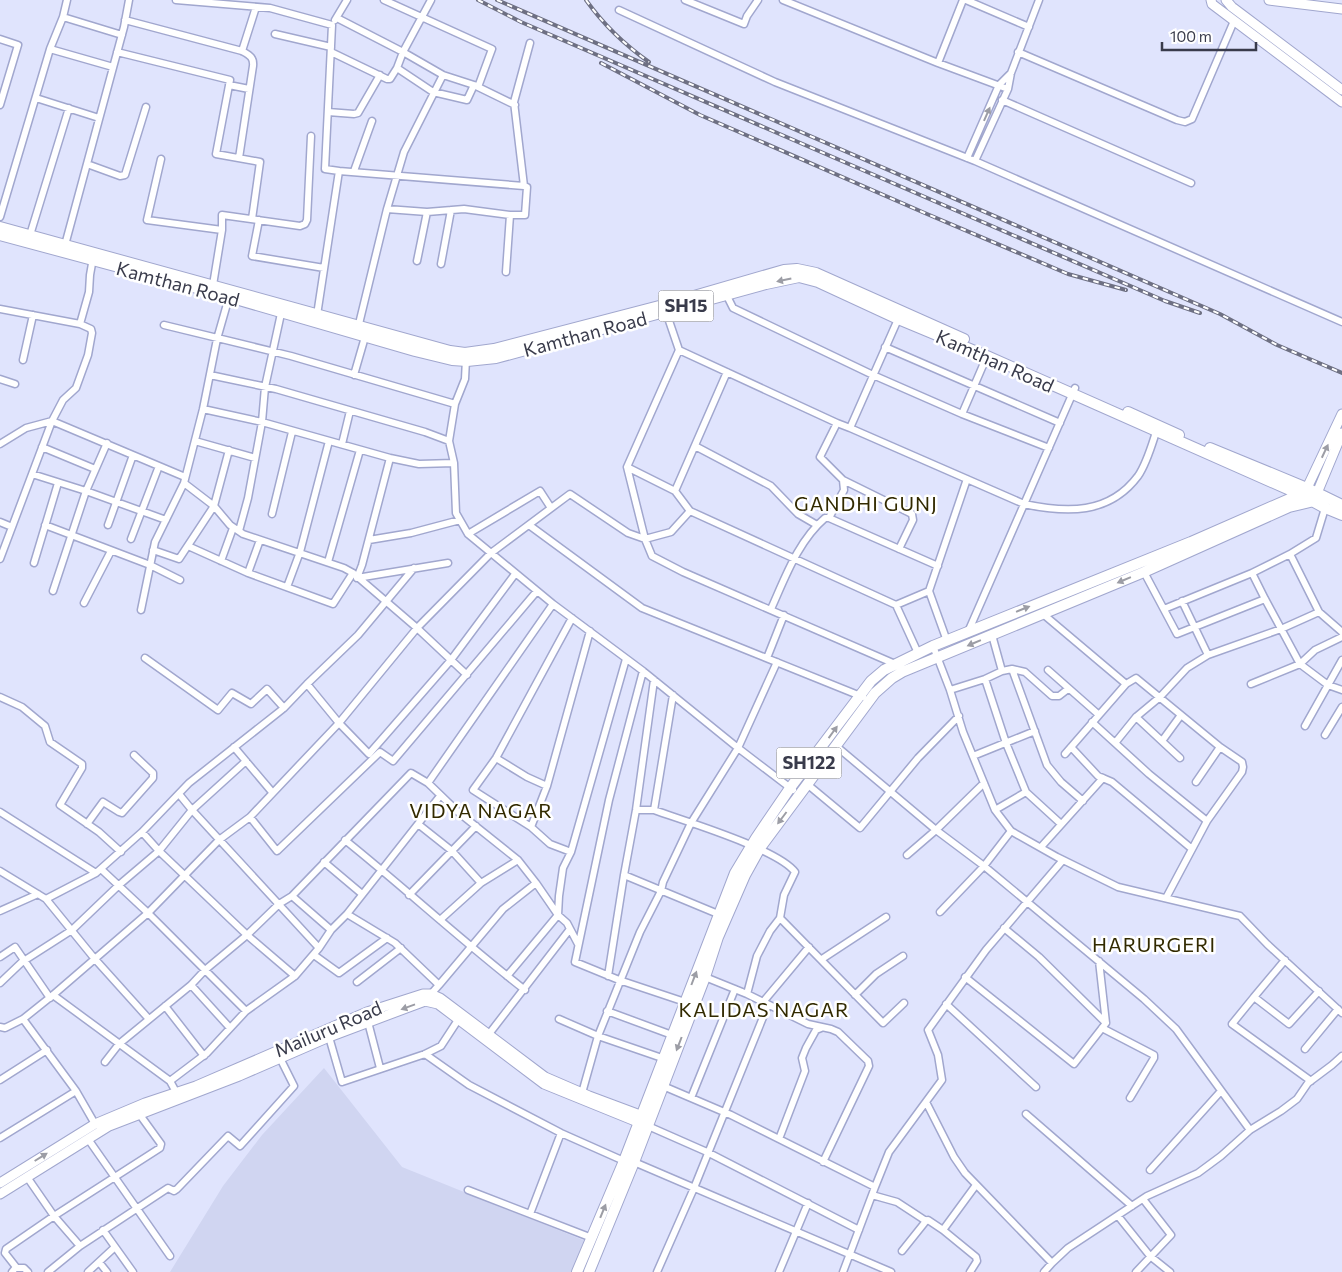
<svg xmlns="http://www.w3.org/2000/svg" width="1342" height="1272" font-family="Commissioner,sans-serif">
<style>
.built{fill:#d0d5f1}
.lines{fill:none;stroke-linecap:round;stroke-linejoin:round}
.street-casing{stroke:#a1a7ce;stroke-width:9}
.secondary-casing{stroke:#a1a7ce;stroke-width:11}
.primary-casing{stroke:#a1a7ce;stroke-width:12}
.street{stroke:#fff;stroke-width:6}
.secondary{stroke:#fff;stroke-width:9}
.primary{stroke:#fff;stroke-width:10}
.rail-casing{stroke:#6e7083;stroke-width:4}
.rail{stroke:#fff;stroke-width:2;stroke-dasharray:5.5;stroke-linecap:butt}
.oneway{fill:#9c9da5}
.labels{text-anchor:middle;stroke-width:5;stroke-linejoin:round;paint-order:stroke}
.shield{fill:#fff;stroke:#747681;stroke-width:1}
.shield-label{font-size:18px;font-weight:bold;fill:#393b4b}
.street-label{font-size:19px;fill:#393b4b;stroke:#fff}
.neighbourhood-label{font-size:20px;letter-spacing:1px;fill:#322a00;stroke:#fff}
</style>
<rect width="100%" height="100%" fill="#e0e4fd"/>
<path class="built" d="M324,1068L402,1167L588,1242L575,1272H170L223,1186L262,1135Z"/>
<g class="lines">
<defs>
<path id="street" d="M176,0L270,8L332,25L325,169L339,171L317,315
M384,0L492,49L478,87
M431,0L403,52L397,68L433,92L467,100L474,85
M685,0L744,24L747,16L758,0
M783,0L938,63L1008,89
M966,0L1029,27
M619,10L775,82L975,161L1342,322
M63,17L122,35
M337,18L403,52L443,75L474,85L515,105
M125,20L242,51C249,55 254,57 253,66L239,158
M335,20L347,0
M275,34L331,47
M0,39L18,45L0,105
M50,49L113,67
M242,51L256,7
M117,52L230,80L216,154L260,162L252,219
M331,52L387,79H390L397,68
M1018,52L1177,120L1185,122L1192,119L1234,21
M938,63L963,0
M229,85L249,89
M36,98L99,118
M1002,100L1191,183
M328,112L354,114L358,113L380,75
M967,158L999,85L1011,73
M161,159L147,220L222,230L213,285
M975,161L1008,89L1011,73L1039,0
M87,164L120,176L125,175L146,107
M339,171L524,186
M354,171L372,121
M387,209L427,212L464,209L510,215
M0,217L50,49L63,17L67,0
M259,220L252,256L324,268
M222,230V215L300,226L305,224L307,220L311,136
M30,235L69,108
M65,245L124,27L129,0
M417,261L427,212
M441,264L451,210
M506,272L510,215H525L527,187L524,186L514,102L530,43
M725,292L733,308L873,375L962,414L1049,448
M0,309L80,324L91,329L92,333L88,355L76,388L63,400L52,421L26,428L0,444
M665,309L679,350L837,423L850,428L1024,504C1066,513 1109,515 1138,476C1147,463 1152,444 1157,429
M80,324L89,292L90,275L93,258
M164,325L291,356L455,404
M358,328L387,209L404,152L443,75
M885,347L1060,423
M679,350L627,467L645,539L652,556L683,572L895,664
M466,359L465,379L455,404L449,441L454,463L456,513L468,534L553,604L643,671L738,748L793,790
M23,360L33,315
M727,372L675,491L690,511L896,605L918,653
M210,375L276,389L425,432L449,441
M354,375L365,337
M0,379L15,384
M203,409L262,422L390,458L419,464L454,463
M962,414L987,356
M850,428L899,317
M195,441L255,458
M342,444L350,411
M695,446L771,486L798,514L817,525
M42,447L95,469
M627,467L675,491
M32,474L86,491L166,520
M843,480L912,514L913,520L899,549
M184,483L214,506L230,525L243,534L344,568L353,573L417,628L467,675
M272,514L292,432
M829,518L938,566
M0,522L12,527
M45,525L150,565L180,580
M108,525L133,455
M529,525L642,608L863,697
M239,531L248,498L262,422L265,387L282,309
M468,534L540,491L551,508
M131,539L159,466
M260,540L248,573L333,604L353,573
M369,540L411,533L460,520
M188,546L248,573
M153,550L179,559L214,506L229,450
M1290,554L1319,612L1342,632
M0,559L52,421L185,477
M221,561L233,528
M328,562L360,450
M34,563L58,483
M1144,572L1177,634L1265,599
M1252,573L1265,599L1300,664L1328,685L1342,690
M357,578L362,565L390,458
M357,578L448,563
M287,587L300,552L329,441
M53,591L86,491L107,443
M84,603L111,551
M896,605L929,591
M771,609C785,578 798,541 825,518H829L844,490L843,480L820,457L837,423
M1164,609L1252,573L1290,554L1316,538L1326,505
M141,610L155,542L184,483L203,409L217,339L229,297
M1043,614L1126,684L1065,754
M968,632L1075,388
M992,635L1002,671
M947,641L929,591L967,479
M933,646L950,690L963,732L995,810L1011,831L1057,857L1118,887L1240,916L1267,944L1342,1013
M1208,655L1281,629L1319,612
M145,658L218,710L232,693L251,704L267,689L284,708
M767,658L784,615
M1012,669L1047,765L1061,782L1083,801
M1048,670L1099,715
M643,671L609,800L575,962L619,980L685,1002
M985,679L1006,743L1026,792L1061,824
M307,684L358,635L414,568
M1126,684L1136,678L1220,747L1242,762L1243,767L1242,772L1207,821L1166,898
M1251,684L1300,664L1315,650L1342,637
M950,690L985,679L1002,671L1012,669L1025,672L1052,696H1059L1068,689
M0,697L22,707L45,726L50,742L82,764V768L60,805L99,832L121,852
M1136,717L1160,697L1187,668L1208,655L1182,601
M1092,722L1149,774L1207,821
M1305,726L1342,660
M1325,735L1342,707
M1162,741L1181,715
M1115,743L1136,717L1180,758
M836,746L936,830L984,866L1144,999L1176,1029L1250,1130
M234,747L272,792
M1071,747L1098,776L1112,782L1192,849
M973,756L1035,731
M496,758L527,777L547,786
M1196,782L1220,747
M428,783L553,604
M807,784L860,828L918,758L959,716
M179,794L192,810L319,948
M636,810H654C684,821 778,849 795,872L784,895L780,918L770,931L757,956L747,994
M654,810L673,695
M995,810L1026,792
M0,812L96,873
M250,817L277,851L380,752L393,761L537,591
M87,824L103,802L119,812L122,813L153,778V773L134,755
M418,824L452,851L481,883
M531,827L547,786L590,631
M142,832L159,851L247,935L295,976
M345,840C406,889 463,942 525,990
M1041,847L1103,778
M571,852L550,844L531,827L473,790L496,758L572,618
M907,855L936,830L984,783
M324,862L362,894
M101,869L148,913L246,1011
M0,871L46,899L94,958L148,1018
M624,875L718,914
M409,895L476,826
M292,896L331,930
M46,899L96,873L142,832L189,783L284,708L307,684L339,723L369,754L451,660L515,574
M0,911L38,894
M940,912L984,866L1011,831
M347,914L395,943L439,985L431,994
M780,918L883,1023L904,1003
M440,920L481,883L518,860
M1004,928L1039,957L1106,1023
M314,955L339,973L387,938
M0,957L15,947L50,998
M822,959L886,917
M507,976L558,915L559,896L563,868L571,852L626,659
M608,976L624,875L636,810L654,680
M705,977L747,994L808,1024L831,1029L838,1032L868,1061L869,1066L823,1162
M965,977L1074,1064L1106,1023L1099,961
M357,982L401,948
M0,983L22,962L72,930L119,885L159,851L192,810L246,761
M191,985L230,1028
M439,985L503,909L536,883
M53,995L170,1081
M855,995L876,974L903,956
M1254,997L1285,960
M763,1002L809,947
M946,1004L1036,1087
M165,1006L204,1056
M607,1011L672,1035
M23,1019L76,1091L95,1124
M559,1019L598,1036L662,1058
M368,1022L380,1068
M0,1027L5,1028L23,1019L53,995L148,913L219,840L250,817L339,723L417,628L491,553L570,494L628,533L645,539L671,532L690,511
M1102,1028L1154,1055V1058L1130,1098
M489,1034L570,929
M329,1037L342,1082L425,1054L441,1046L458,1020
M1305,1049L1338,1009
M425,1054L469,1085L561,1133L624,1161
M105,1062L119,1044L191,985L205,970L247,935L279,904L292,896L411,773L428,783L458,812L518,860L536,883L558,915L567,923L578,944
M0,1080L47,1050
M1311,1081L1232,1024L1254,997L1289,1024L1319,991
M663,1086L731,1115L875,1187L843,1272
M176,1092L170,1081L207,1053L246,1011L295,976L319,948L331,930L347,914L440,796
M582,1093L598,1036L640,932L661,891L663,882L691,823L738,748L777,662
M691,1098L735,989
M926,1102L954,1157L965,1173L1052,1263
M1026,1114L1132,1206
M648,1126L707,1152L859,1230
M0,1138L76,1091
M88,1139L170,1256
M779,1139L805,1071L802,1058L806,1048L816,1030L821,1028
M634,1162L891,1272
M1150,1170L1221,1091
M27,1177L54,1216L80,1246L168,1188L174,1191L177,1189L228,1136L240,1146L294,1086L280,1058
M875,1187L889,1152L942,1080L938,1055L928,1030L986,950L1063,860
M468,1190L592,1238
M872,1195L897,1202L926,1221
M530,1214L561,1133
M1118,1216L1150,1256L1170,1272
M103,1230L133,1272
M943,1230L976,1185
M902,1251L926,1221L928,1220L943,1230L976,1257L977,1261L970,1272
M99,1262L107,1272
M16,1268H24L28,1272
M12,1272L16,1267L5,1253L6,1249L54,1216L160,1148L161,1144L140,1115
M48,1272L80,1246
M88,1272L115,1247
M657,1272L694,1188L768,1005
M779,1272L808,1203
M1044,1272L1052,1263L1068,1248L1147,1196L1198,1173L1221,1156L1250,1130L1281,1111L1297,1099L1308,1083L1332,1065L1342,1056
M1136,1272L1171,1235L1143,1199"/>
<path id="secondary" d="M1211,0L1212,4L1342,102
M1226,0L1232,7L1342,90
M1269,0L1342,9
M1307,488L1342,414
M1315,498L1342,433
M0,1183L95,1124L145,1103L196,1086L367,1012L423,994H431L440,998L545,1077L589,1096L648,1118
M0,1194L109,1126L239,1076L329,1037L425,1001L438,1004L544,1084L645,1125"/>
<path id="primary" d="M0,227L450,351L465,353L494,349L663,305L784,270L797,269L816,273L964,339
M0,235L215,293L415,351L452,360L467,361L496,358L766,284L799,277L818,282L898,319L987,356L1301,495L1325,508L1342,515
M1128,412L1179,435
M1210,448L1307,488L1342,505
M577,1272L624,1161L735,873L756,838L790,788L871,681L884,670L933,646L1191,542L1303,493
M589,1272L634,1162L705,977L718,937L745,875L760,848L875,693L892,678L902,672L1144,572L1289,507L1314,501"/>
</defs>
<use href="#street" class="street-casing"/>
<use href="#secondary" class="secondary-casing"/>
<use href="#primary" class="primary-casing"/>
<use href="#street" class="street"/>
<use href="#secondary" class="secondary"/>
<use href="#primary" class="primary"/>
<defs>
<path id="rail" d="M478,0L521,22L1165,301L1200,313
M497,0L1220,314L1277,345L1342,373
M586,0C603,24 625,45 649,62
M601,63L700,115L927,214L1068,274L1126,290"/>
</defs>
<use href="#rail" class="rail-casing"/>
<use href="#rail" class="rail"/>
</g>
<defs><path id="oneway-solid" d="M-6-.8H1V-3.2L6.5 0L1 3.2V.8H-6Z" transform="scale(1.25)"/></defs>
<g class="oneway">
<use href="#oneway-solid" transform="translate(987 114) rotate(-66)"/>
<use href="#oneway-solid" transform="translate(784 280) rotate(168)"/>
<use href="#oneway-solid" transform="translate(1325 451) rotate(-65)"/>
<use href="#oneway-solid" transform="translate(1124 580) rotate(157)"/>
<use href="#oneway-solid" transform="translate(1023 609) rotate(-22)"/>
<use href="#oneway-solid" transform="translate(974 643) rotate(157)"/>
<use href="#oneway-solid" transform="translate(833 732) rotate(-54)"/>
<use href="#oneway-solid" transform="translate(782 818) rotate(127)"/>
<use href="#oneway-solid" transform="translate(694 978) rotate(-69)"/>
<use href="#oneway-solid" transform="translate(408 1007) rotate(160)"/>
<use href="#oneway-solid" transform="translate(679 1044) rotate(111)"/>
<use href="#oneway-solid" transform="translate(41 1157) rotate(-32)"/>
<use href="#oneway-solid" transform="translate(603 1211) rotate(-68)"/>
</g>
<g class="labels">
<g class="shield">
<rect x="658.5" y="290.5" width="55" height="31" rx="4"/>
<rect x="776.5" y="747.5" width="65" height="31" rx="4"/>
</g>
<g class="shield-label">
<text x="686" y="312">SH15</text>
<text x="809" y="769">SH122</text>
</g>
<g class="street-label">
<text transform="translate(178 284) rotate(15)" y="7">Kamthan Road</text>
<text transform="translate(585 334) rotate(-15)" y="7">Kamthan Road</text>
<text transform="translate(995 361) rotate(24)" y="7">Kamthan Road</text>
<text transform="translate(328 1029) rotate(-23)" y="7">Mailuru Road</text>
</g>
<g class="neighbourhood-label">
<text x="866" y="511">GANDHI GUNJ</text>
<text x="481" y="818">VIDYA NAGAR</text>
<text x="1154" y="952">HARURGERI</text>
<text x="764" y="1017">KALIDAS NAGAR</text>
</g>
</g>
<path d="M1162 42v8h94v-8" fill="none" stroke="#393b4b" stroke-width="2.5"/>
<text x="1170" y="42" font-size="15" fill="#393b4b" stroke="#ffffff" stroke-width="4" paint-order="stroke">100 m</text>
</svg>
